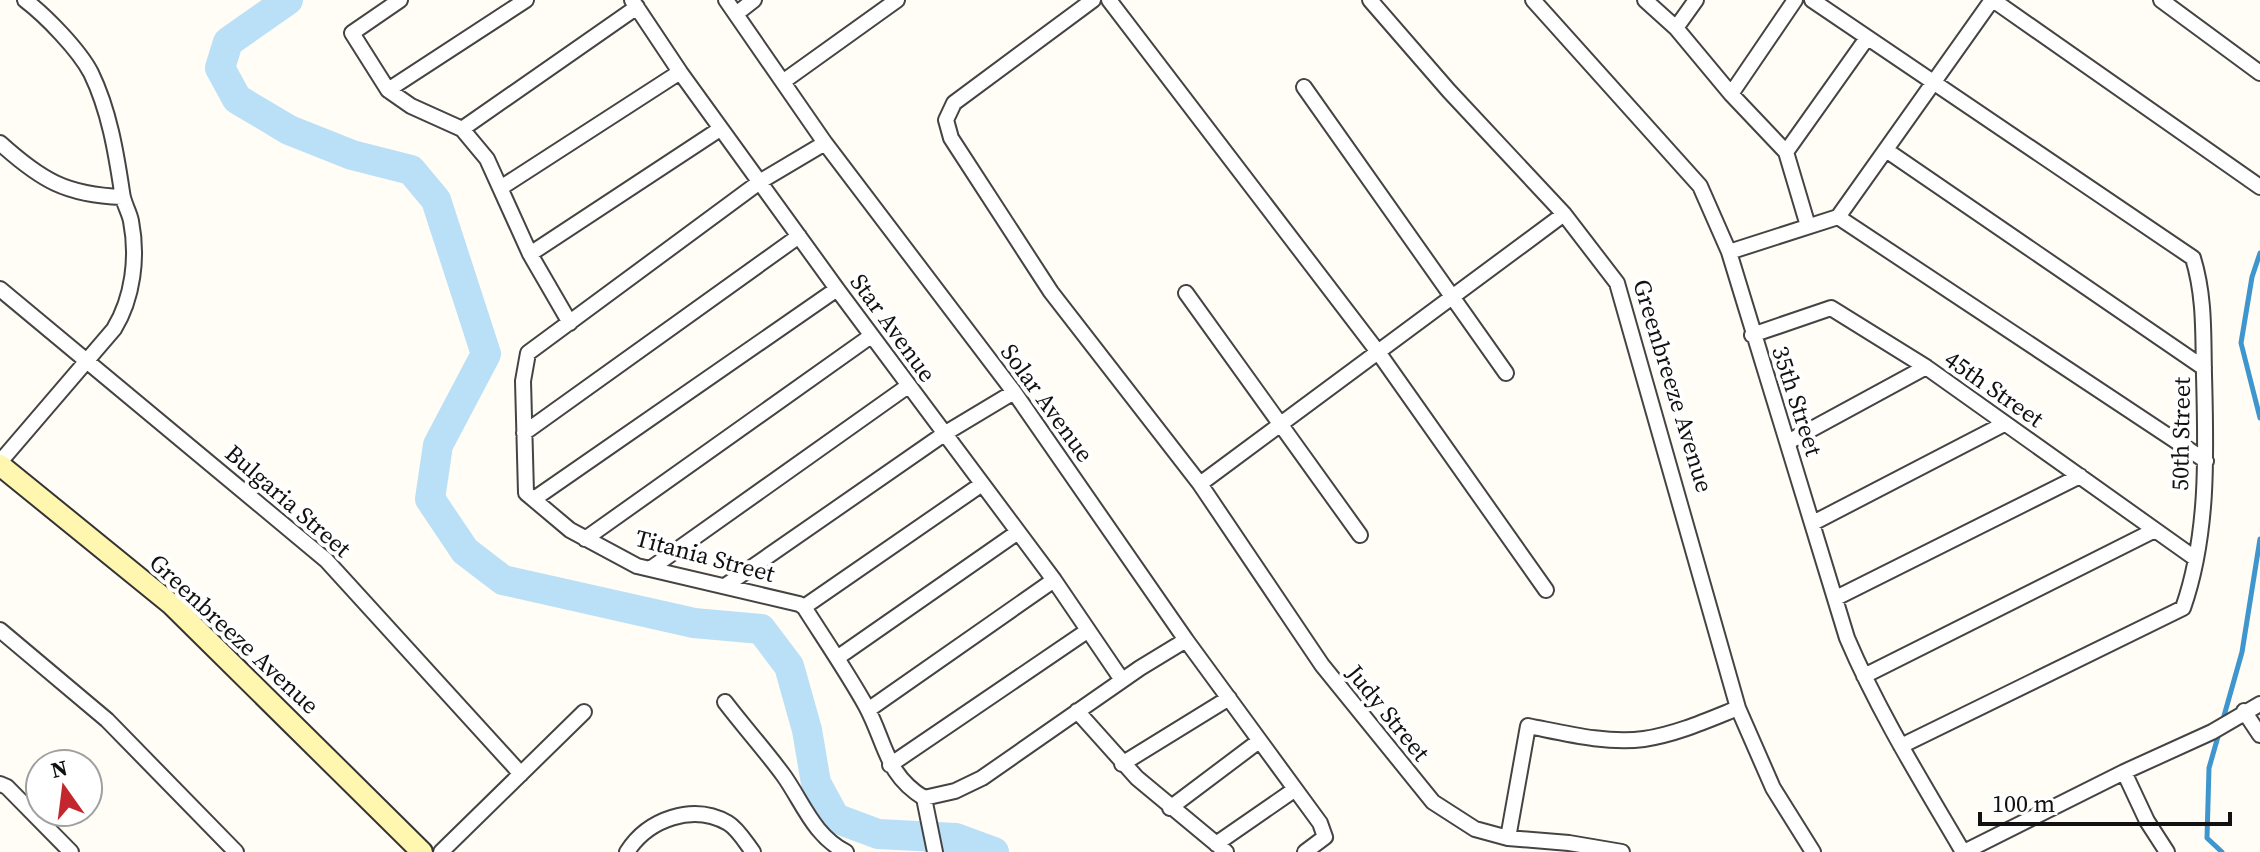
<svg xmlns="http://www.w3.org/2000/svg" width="2260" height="852" font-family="'Source Serif 4',serif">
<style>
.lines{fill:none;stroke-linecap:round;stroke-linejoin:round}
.stream{stroke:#3f96cf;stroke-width:5}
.river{stroke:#b9e0f7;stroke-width:30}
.street-casing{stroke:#444;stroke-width:18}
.secondary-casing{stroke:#333;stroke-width:24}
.street{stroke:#fff;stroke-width:14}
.secondary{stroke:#fff6b0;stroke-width:20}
.labels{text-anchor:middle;stroke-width:8;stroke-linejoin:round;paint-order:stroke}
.street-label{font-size:24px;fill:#111;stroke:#fff}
</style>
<rect width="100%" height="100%" fill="#fffdf5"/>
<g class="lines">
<path class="stream" d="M2260,253L2252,277L2241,343L2260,418
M2222,723L2242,652L2260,539
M2219,733L2209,768L2207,838L2222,852"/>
<path class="river" d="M288,0L228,42L220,68L237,99L289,130L352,155L411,170L436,200L486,354L438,445L430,499L465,551L503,580L694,623L761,629L789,666L807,730L816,783L835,818L878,834L956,838L994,852"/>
<defs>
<path id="street" d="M400,0L352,33L388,90L411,106L462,129L487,159L530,254L570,323
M632,0L680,72L837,289L1054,580L1122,680
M726,0L825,143L1014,392L1186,640L1320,823L1325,837L1305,852
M1093,0L954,103L946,120L951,138L1051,292L1200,484L1322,665L1433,802L1475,829L1508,838L1569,843L1622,852
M1109,0L1378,352L1546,590
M1370,0L1449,91L1564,214L1617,283L1738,708L1773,788L1813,852
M1533,0L1700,186L1729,252L1847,638C1879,713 1922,782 1963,852
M1645,0L1676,28L1731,94L1786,152L1808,226
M1812,0L2193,258C2205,297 2203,335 2204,375C2206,451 2209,534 2183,608L1901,746
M1993,0L2260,187
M2161,0L2260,73
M736,14L754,0
M1676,28L1696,0
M784,81L897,0
M1304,87L1506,373
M388,90L526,0
M1731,94L1795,0
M462,129L637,7
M0,143C41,180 66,195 122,197
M825,143L761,181L528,353L523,381L526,493L570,530L637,566L799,604L804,607C825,640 847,672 866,706C886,743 885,774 924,798
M1886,150L2204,368
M1786,152L1867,38
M502,187L680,72
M1838,217L2206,461
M1838,217L1992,0
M1729,252L1838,217
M530,254L720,129
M0,289L326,560L521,774
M1186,293L1360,535
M1752,335L1831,308L1926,367L2196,559
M524,433L799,236
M1788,442L1926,367
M0,462L114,329C133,298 138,257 131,221C129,211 123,203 122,192C116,152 109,110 91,73C79,50 46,16 25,0
M1200,484L1564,214
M534,499L837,289
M1813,523L2004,424
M585,539L871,336
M650,569L908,386
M725,586L944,434L1014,392
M1836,598L2080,476
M804,607L982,484
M0,630L107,720L236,852
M837,658L1018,532
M1864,676L2155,530
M725,702C744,727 765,750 784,776C803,803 814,836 846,852
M868,710L1054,580
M1077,711L1137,778L1226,852
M2244,711L2260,735
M1122,764L1229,698
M890,765L1087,631
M2124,772L2147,821L2167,852
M0,784L7,787L71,852
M924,798L955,791L982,778L1140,668L1186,640
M924,798L935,852
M1170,808L1259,741
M1508,838L1528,726C1564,733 1606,744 1644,739C1677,734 1708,720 1738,708
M1216,844L1294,790
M441,852L584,712
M627,852C648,819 693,803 728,823C738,829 746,843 753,852
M1964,852L2124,772L2212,732L2260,704"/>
<path id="secondary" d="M0,465L171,604L422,852"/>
</defs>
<use href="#street" class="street-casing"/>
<use href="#secondary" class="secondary-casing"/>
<use href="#street" class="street"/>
<use href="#secondary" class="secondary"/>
</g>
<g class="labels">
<g class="street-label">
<text transform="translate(893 328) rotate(54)" y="8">Star Avenue</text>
<text transform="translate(1673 386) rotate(73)" y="8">Greenbreeze Avenue</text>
<text transform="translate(1994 389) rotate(35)" y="8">45th Street</text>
<text transform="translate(1797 401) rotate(72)" y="8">35th Street</text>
<text transform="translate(1047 403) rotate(54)" y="8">Solar Avenue</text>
<text transform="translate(2181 434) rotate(-89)" y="8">50th Street</text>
<text transform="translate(288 501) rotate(41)" y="8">Bulgaria Street</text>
<text transform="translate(705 556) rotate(15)" y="8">Titania Street</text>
<text transform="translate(234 634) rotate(43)" y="8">Greenbreeze Avenue</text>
<text transform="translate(1388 713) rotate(51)" y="8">Judy Street</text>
</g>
</g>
<g transform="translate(64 788) rotate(346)"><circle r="38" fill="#ffffff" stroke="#a0a0a0" stroke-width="2"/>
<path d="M0-6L14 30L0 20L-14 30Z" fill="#c4262e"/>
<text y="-12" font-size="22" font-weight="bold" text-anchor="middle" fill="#111111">N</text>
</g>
<path d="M1980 812v12h250v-12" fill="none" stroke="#111111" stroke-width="4"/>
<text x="1992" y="812" font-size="24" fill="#111111" stroke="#ffffff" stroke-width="6" paint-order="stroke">100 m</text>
</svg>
